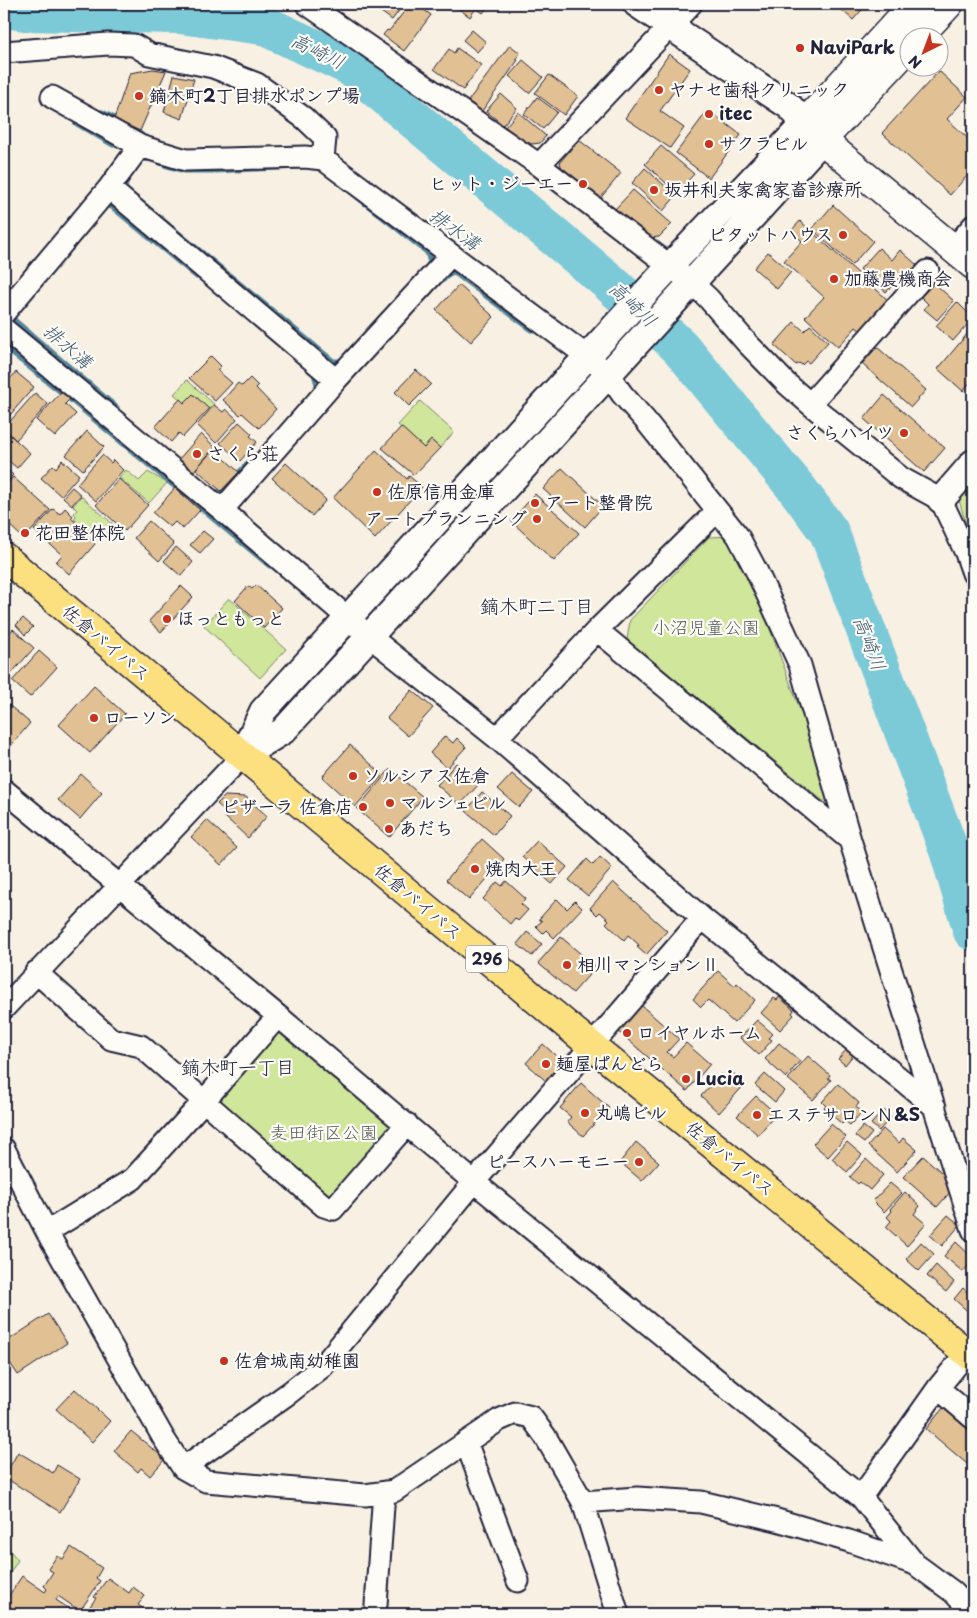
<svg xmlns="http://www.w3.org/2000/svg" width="977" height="1618" font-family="'Playpen Sans','Klee One',sans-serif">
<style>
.green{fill:#cfe69b;stroke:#78846b}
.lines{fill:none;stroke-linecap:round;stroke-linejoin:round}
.stream{stroke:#578699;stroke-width:7}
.river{stroke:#7bc9d8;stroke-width:40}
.building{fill:#e1c093;stroke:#22223b}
.minor-casing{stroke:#22223b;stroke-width:25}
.tertiary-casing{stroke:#22223b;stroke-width:30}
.secondary-casing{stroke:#22223b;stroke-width:31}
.trunk-casing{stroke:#22223b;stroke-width:31}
.minor{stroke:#fdfcf7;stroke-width:21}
.tertiary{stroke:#fdfcf7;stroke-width:26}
.secondary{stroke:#fdfcf7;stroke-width:28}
.trunk{stroke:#fce080;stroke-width:28}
.poi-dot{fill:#c8321e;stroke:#fdfcf7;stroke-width:2}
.labels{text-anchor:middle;stroke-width:4.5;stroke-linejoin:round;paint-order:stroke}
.shield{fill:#fdfcf7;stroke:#646373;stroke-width:1}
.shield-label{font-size:16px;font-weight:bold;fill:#22223b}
.poi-label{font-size:18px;font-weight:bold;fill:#22223b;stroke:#fdfcf7;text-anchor:start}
.park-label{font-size:18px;fill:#565d58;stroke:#fdfcf7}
.street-label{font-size:18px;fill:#22223b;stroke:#fdfcf7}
.water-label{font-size:19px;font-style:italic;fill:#415c72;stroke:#fdfcf7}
.neighbourhood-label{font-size:19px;fill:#22223b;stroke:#fdfcf7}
</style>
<rect width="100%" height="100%" fill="#f7f0e3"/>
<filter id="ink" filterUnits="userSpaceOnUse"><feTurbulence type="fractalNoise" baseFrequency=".02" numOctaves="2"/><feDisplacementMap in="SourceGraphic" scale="10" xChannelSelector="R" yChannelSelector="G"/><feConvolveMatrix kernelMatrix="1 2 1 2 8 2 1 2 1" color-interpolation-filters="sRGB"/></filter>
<g filter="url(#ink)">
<path class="green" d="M187,380L214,404L209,409L193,394L184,403L174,394Z
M577,385H580V387L378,606L375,604Z
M420,401L454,432L440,448L431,440L424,448L398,425Z
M126,470L139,481L148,472L167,483L149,503L119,478Z
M968,488L973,489V547L958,497Z
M81,496L113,524L98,540L74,519L76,516L74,513L77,510L73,506Z
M735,536L832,795L827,804L627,640L630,620L709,537Z
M229,598L286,649L260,678L204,626Z
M344,642L345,645L273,724L270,719Z
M276,1030L283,1033L392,1123V1133L334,1200L324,1201L221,1112L220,1098Z
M4,1544L18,1560L4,1583Z"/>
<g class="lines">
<path class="stream" d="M165,30L169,14
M102,113L134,129L146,140
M77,123L113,144
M152,158L167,165L184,170H215L318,165L428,252L432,266L343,362H333L124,189L127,173L139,159Z
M102,208L104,206L111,205L197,276
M452,270L532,329
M443,279L449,273L455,272
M14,312L12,315L14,321L116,408
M4,346L71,399L270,565
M311,371L315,374L319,388
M211,490L215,493L222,492L254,458"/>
<path class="river" d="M4,8L25,11L180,14L263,25L349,65L609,282L680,347L798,490L829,532L950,853L973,931"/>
</g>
<path class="building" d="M380,4H404L392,20L377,9Z
M410,4H416L431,15L404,51L383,35L387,30L389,31Z
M464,4H490L483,13L476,8L470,17L459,9Z
M835,4H867L853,20Z
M472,30L486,42L477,52L463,40Z
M510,45L520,53L516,59L518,60L482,111L468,101Z
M457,48L481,65L463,90L434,69L449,49L454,53Z
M669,54L690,69L660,111L684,128L670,148L625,118Z
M523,60L543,77L529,93L509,76Z
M153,69L166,71L140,131L114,119L130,73Z
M939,71L967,97L947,119L973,143V178L971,180L967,176L950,195L882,133Z
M174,75L194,79L182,119L164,112Z
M549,75L578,96L564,115L535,93Z
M501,94L517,108L503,125L486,111Z
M537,97L557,112L543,129L524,114Z
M708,110L741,135L709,178L676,153Z
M518,112L546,136L540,143L532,144L518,138L505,127Z
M579,140L621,173L599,200L562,170L560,162Z
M661,146L694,174L677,193L645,164Z
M645,168L676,196L663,211L632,183Z
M633,190L672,224L659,237L650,238L615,209Z
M833,205L873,241L852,265L812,229Z
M800,221L889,301L862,332L856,327L838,347L805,317L824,297L784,261L802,241L791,231Z
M879,248L892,260L900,250L917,265L902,281L899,278L886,292L860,269Z
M768,252L791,272L777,289L754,268Z
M934,283L954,301L937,320L924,309L928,304L921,297Z
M459,285L494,317L471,342L436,310Z
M957,302L973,318L953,341L936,326Z
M794,322L804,331L810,325L828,342L809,363L806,361L802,365L799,363L796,365L774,345Z
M973,327V379L963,391L938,369Z
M877,347L926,390L911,407L862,364Z
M211,356L221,366L217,370L232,383L215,401L189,378Z
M4,370L10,376L4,383Z
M416,370L431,384L409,406L395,392Z
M16,372L34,387L4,422V386Z
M250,378L258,386L256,388L276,409L259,428L242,413L240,415L223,400L238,383L242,386Z
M61,392L70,399L65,404L76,414L55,437L36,420Z
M35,393L48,404L16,440L4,428Z
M193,394L209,409L183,437L179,433L171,442L155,427L180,399L184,403Z
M884,395L945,448L924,472L864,419Z
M214,405L223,412L226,409L237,419L216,443L197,425Z
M239,422L252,434L250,436L257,442L240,461L220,443Z
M401,427L424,448L431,440L440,448L414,475L382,448Z
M87,431L104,447L83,470L66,455Z
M9,434L30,453L17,468L4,457V440Z
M201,434L215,447L192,473L178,460Z
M214,449L239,472L221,491L196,469Z
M376,450L407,479L409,476L422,487L375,539L333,498Z
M102,455L111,463L113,460L123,470L96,501L77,484Z
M62,460L79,475L61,496L41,478L53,465L56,468Z
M286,463L326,500L312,516L272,478Z
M4,467L13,475L4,485Z
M562,468L603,506L585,527L543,489Z
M13,477L50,510L24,539L4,520V488Z
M119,479L148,505L125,531L96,505Z
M72,487L81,495L72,505L63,497Z
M175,488L200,510L183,529L175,522L170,527L153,513Z
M535,494L579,533L554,561L511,521Z
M65,508L73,516L71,518L87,532L85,534L95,544L69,574L56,562L62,555L34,530L53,509L60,514Z
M149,521L174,544L159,561L134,538Z
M203,531L213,539L200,553L190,545Z
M176,547L193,562L181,576L164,561Z
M256,585L282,608L264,628L235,601L248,586L252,589Z
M181,586L193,597L161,632L149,621Z
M23,618L33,627L25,635L16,625Z
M13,629L34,648L9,676L4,672V639Z
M39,651L57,667L30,697L12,681Z
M94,686L125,714L90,753L59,725Z
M412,690L433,708L408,736L387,718Z
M4,701L30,723L4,754Z
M445,736L453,743L457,738L466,747L447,768L430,753Z
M350,745L383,775L355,807L322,777Z
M456,763L479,784L460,805L437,785Z
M390,769L423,797L389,837L357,809Z
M81,774L102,793L80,819L58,800Z
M512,774L533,792L519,807L498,789Z
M482,792L510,816L494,835L466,811Z
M225,796L246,797L267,816L248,838L225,817L229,814L217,804Z
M207,820L237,848L221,865L191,837Z
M482,839L504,859L469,900L446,880Z
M537,841L567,867L552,884L522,857Z
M600,857L612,868L588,896L569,880L587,859L593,865Z
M506,881L526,899L521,904L528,910L518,921L515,918L510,924L483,899L497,882L502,886Z
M613,882L667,931L646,955L637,947L639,945L628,935L624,940L606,923L609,920L600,912L597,915L590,908Z
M557,899L567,909L575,901L582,908L554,938L546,930L543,933L536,926L542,921L539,919Z
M527,932L542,944L532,956L517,944Z
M561,937L596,967L573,993L538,963Z
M718,971L735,986L737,983L755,1000L734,1023L708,1000L701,1007L693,999Z
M779,997L794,1010L792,1013L794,1015L780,1030L761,1013L774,998L777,1000Z
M641,1005L679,1039L667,1052L673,1057L686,1043L710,1064L687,1091L619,1032Z
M757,1020L773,1034L769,1038L772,1040L759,1055L740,1038Z
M779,1043L800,1061L786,1078L765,1059Z
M543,1044L565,1064L548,1083L526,1063Z
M847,1049L854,1054L845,1065L838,1059Z
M808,1056L830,1075L828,1078L831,1080L813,1100L788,1079Z
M731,1071L745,1084L719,1113L701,1096L721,1074L725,1077Z
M765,1074L784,1091L775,1102L755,1085Z
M581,1083L609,1108L583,1136L567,1122L571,1117L560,1108Z
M838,1084L859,1103L856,1107L862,1112L850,1125L845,1121L842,1124L824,1108L826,1106L822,1102Z
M756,1096L776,1114L758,1135L737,1116Z
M884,1110L891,1117L879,1131L871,1124Z
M831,1124L846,1137L828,1157L813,1144Z
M863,1126L872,1133L864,1143L855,1136Z
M883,1129L899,1143L903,1138L917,1150L897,1172L868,1146Z
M636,1142L659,1162L642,1181L620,1162Z
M847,1142L862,1155L847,1172L832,1159Z
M923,1156L948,1178L945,1182L953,1189L937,1207L903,1177Z
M866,1159L883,1175L870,1190L860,1182L858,1184L850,1177Z
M890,1183L902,1193L884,1212L873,1201Z
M905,1192L920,1206L914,1214L926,1224L907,1246L886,1227L891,1221L887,1217L892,1211L890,1209Z
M948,1215L960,1225L942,1246L930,1235Z
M921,1242L934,1254L919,1271L906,1259Z
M956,1242L973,1258V1260L963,1272L944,1256Z
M936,1265L954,1282L946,1292L927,1276Z
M963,1288L973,1297V1316L954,1299Z
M48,1314L67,1343L18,1375L4,1354V1343Z
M75,1389L110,1421L92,1442L56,1409Z
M943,1408L973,1434V1469L926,1429Z
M131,1431L165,1459L150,1476L141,1468L138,1472L114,1451Z
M18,1452L53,1473L57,1465L80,1479L60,1512L4,1477Z
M71,1547L102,1568L96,1578L100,1581L80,1611L58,1596L56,1600L70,1609L66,1614H21L4,1603L22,1576L45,1592L47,1589L44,1586L53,1572L48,1569L57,1556L63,1559Z
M108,1578L129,1593L133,1587L145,1596L138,1605L151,1614H108L105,1612L104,1614H90L86,1612L96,1598L94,1597Z"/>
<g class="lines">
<defs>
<path id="minor" d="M307,4L539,165L692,283L708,298L747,343L787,384L810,404L901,478L941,500L966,553L973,573
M4,52L108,44L134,45L149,54L213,67L257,84L304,118L325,138L323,159
M52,97L140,146L186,160L305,157L323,159L588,357L608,374L622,394L645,420L738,536L757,572L800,665L850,840L973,1230
M539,165L691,4
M109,188L336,380
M954,248L973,226
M4,313L109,188L140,146
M4,329L222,510L369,636L497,738L702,918L935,1107
M810,404L928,271
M222,510L336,380L450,256
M597,630L850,840
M497,738L597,630L717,511
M4,790L278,1016L474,1182L861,1497L915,1564
M36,972L111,1039L141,1046L324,1206L333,1209L407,1124
M4,1008L242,756
M4,1149L47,1232L164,1439L183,1468L206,1481L365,1495L394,1491L499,1420L515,1413L531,1417L545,1436L583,1502L618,1614
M47,1232L133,1179L204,1101L278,1016
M938,1388L973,1418
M466,1442L518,1581
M183,1468L289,1393L322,1367L474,1182L702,918
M861,1497L938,1388L973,1345
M583,1502L637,1498L701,1502L777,1520L849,1541L915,1564L953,1592L973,1613
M376,1605L384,1492"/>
<path id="tertiary" d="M941,500L973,463
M242,756L263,711L671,265L805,123L789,106L637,4
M242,756L283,731L822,140"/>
<path id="secondary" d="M914,4L805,123L822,140L973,265
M917,38L949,4
M822,140L910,46"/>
<path id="trunk" d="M4,557L592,1046L973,1358"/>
</defs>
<use href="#minor" class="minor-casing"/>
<use href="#tertiary" class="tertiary-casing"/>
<use href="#secondary" class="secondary-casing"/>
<use href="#trunk" class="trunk-casing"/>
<use href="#minor" class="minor"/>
<use href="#tertiary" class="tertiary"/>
<use href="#secondary" class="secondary"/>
<use href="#trunk" class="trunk"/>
</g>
</g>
<g class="poi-dot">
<circle cx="800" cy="48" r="5"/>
<circle cx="659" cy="90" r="5"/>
<circle cx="139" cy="96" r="5"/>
<circle cx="709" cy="114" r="5"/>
<circle cx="709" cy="144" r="5"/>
<circle cx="583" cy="184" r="5"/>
<circle cx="654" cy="190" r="5"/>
<circle cx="843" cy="235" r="5"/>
<circle cx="834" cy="279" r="5"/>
<circle cx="904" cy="433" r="5"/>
<circle cx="197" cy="454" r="5"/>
<circle cx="377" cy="492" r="5"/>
<circle cx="535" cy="503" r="5"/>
<circle cx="537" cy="519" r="5"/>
<circle cx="25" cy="533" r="5"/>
<circle cx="167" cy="619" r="5"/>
<circle cx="94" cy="718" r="5"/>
<circle cx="353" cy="776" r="5"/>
<circle cx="390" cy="803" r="5"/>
<circle cx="363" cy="807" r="5"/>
<circle cx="389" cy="829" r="5"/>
<circle cx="475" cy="869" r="5"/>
<circle cx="567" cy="965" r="5"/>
<circle cx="627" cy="1033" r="5"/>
<circle cx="546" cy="1064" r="5"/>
<circle cx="686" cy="1079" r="5"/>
<circle cx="585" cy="1113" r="5"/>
<circle cx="757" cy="1115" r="5"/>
<circle cx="639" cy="1162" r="5"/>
<circle cx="224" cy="1361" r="5"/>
</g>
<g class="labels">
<rect class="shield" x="466" y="945.5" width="42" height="27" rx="4"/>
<g class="shield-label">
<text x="487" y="965">296</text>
</g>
<g class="poi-label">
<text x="810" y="54">NaviPark</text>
<text x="669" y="96">ヤナセ歯科クリニック</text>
<text x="149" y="102">鏑木町2丁目排水ポンプ場</text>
<text x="719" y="120">itec</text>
<text x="719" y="150">サクラビル</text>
<text x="573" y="190" text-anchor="end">ヒット・ジーエー</text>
<text x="664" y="196">坂井利夫家禽家畜診療所</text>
<text x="833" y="241" text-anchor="end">ピタットハウス</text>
<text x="844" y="285">加藤農機商会</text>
<text x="894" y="439" text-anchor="end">さくらハイツ</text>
<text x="207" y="460">さくら荘</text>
<text x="387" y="498">佐原信用金庫</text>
<text x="545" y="509">アート整骨院</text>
<text x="527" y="525" text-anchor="end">アートプランニング</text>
<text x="35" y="539">花田整体院</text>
<text x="177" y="625">ほっともっと</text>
<text x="104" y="724">ローソン</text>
<text x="363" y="782">ソルシアス佐倉</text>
<text x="400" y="809">マルシェビル</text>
<text x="353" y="813" text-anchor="end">ピザーラ 佐倉店</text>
<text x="399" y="835">あだち</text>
<text x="485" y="875">焼肉大王</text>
<text x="577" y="971">相川マンションⅡ</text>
<text x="637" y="1039">ロイヤルホーム</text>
<text x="556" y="1070">麺屋ぱんどら</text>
<text x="696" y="1085">Lucia</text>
<text x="595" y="1119">丸嶋ビル</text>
<text x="767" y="1121">エステサロンＮ&amp;S</text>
<text x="629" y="1168" text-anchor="end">ピースハーモニー</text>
<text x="234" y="1367">佐倉城南幼稚園</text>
</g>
<g class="park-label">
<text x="706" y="634">小沼児童公園</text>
<text x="324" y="1139">麦田街区公園</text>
</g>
<g class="street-label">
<text transform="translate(106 643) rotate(40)" y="6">佐倉バイパス</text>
<text transform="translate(418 902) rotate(40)" y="6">佐倉バイパス</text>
<text transform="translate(730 1159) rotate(39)" y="6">佐倉バイパス</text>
</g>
<g class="water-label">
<text transform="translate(318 51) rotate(26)" y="7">高崎川</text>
<text transform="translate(455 229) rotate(36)" y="7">排水溝</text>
<text transform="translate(633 304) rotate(43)" y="7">高崎川</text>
<text transform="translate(68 346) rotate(41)" y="7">排水溝</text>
<text transform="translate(870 643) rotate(69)" y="7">高崎川</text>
</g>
<g class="neighbourhood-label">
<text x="537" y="613">鏑木町二丁目</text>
<text x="238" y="1074">鏑木町一丁目</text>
</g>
</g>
<rect width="977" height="1618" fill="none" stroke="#fdfcf7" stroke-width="20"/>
<rect x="10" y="10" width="957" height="1598" fill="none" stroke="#22223b" stroke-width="2" filter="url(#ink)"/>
<g transform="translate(924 52) rotate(222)"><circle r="24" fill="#fdfcf7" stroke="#a5a5ac"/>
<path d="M0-4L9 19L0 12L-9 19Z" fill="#c8321e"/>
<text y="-8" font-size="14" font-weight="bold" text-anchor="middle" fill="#22223b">N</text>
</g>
</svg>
